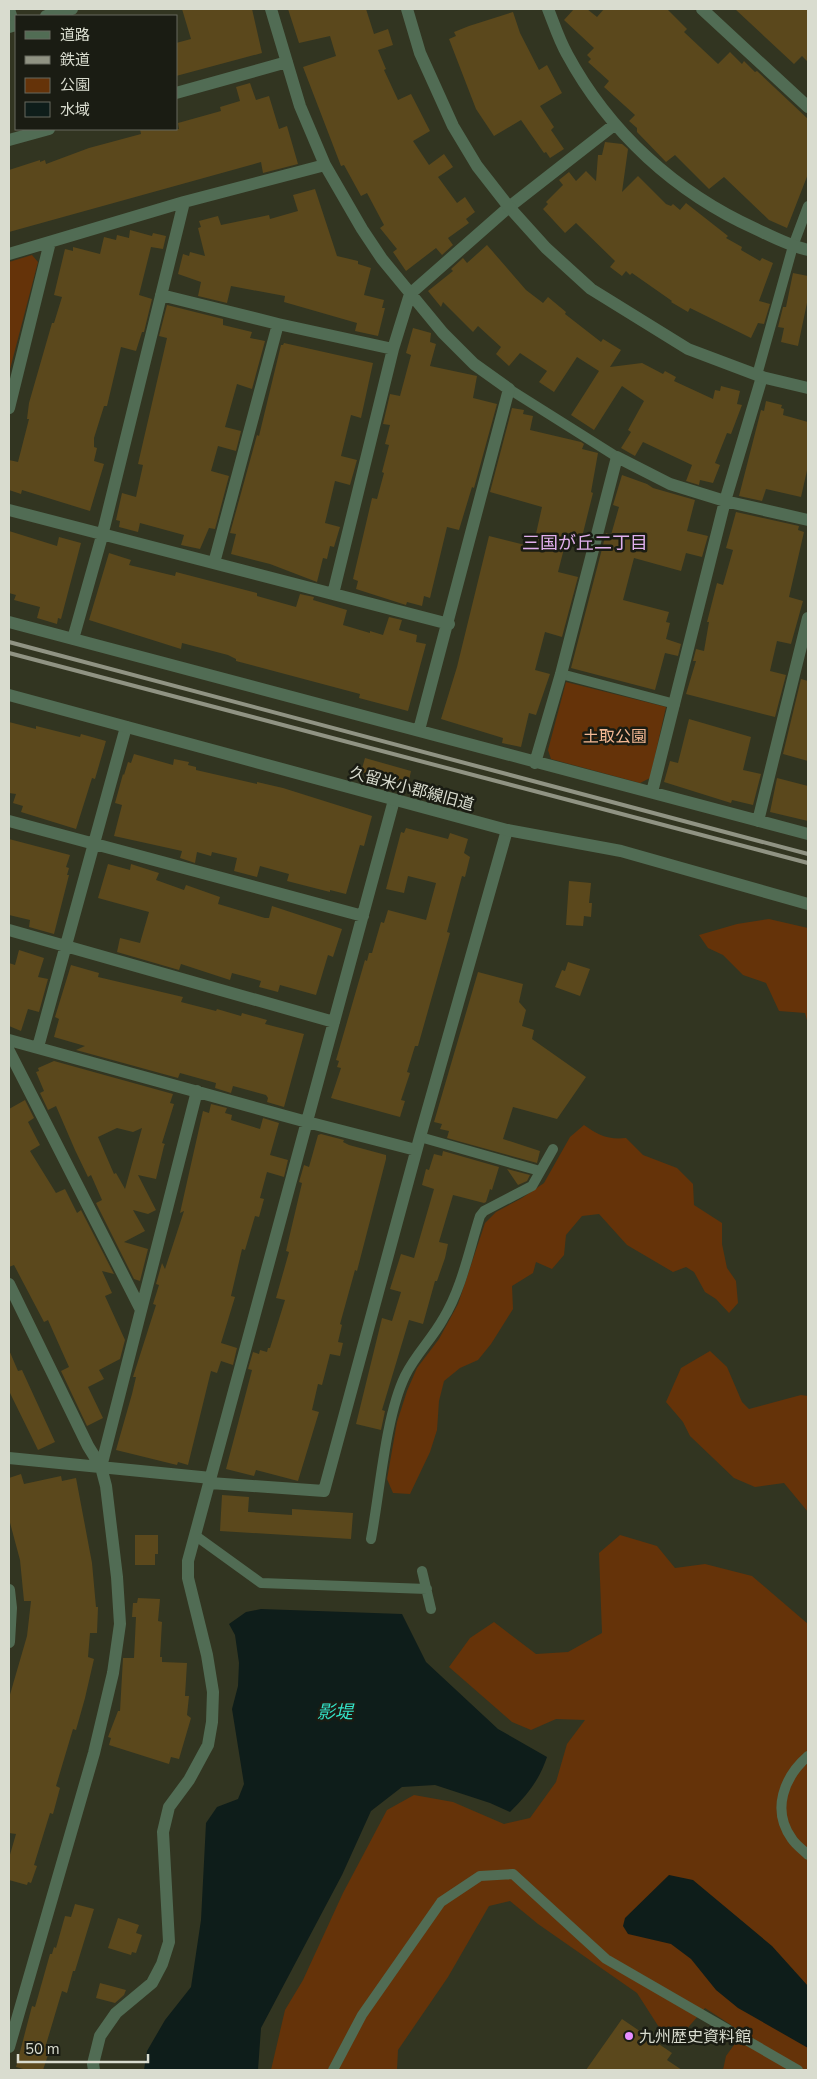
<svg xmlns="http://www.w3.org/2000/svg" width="817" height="2079" font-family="'Nunito Sans','Noto Sans JP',sans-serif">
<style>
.green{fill:#653309}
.water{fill:#0e1d1a}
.building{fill:#5b481c;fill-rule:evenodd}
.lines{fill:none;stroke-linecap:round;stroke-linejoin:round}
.service{stroke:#516c54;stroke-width:10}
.minor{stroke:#516c54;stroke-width:12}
.tertiary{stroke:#516c54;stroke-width:12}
.rail{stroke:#909383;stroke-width:4}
.poi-dot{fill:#e88eff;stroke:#1a1c13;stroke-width:2}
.labels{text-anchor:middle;stroke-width:5;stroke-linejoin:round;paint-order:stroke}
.park-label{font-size:16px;fill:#f3b893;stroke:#1a1c13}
.street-label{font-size:16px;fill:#d9dccf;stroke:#1a1c13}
.poi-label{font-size:16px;fill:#d9dccf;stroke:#1a1c13;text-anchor:start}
.neighbourhood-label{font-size:18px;fill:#e1afed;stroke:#1a1c13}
.water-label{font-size:18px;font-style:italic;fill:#34e3c7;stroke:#1a1c13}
</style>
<rect width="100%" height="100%" fill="#323521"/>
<path class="green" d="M32,255L38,262L9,373V262Z
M566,682L666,707L650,778L640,783L551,759L548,750Z
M769,919L808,928V1024L805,1013L779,1011L766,983L743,975L723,955L708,948L699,935L737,924Z
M584,1125C598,1135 608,1140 626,1138L643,1155L677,1168L693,1184L694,1205L722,1223V1244L727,1268L736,1281L738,1303L729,1313L716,1299L705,1292L694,1272L686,1267L673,1272L627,1245L599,1214L582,1216L566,1235L564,1255L552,1269L536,1262L533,1273L512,1286L513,1309L491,1344L478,1360L460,1368L444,1381L439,1401L437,1430L430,1452L410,1494L393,1493L387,1479L397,1422L407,1391L417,1368L439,1339L458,1304L485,1223L496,1212L522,1198L544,1183L570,1137Z
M710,1351L727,1367L742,1402L749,1409L801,1395L808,1396V1512L784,1483L755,1487L734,1478L690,1436L683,1422L666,1402L681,1368Z
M620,1535L657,1546L675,1568L705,1564L752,1576L808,1624V2070H723L726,2056L734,2045L731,2025L705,2008L678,2039L664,2035L637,1993L538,1924L510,1901L489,1906L448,1977L398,2050L397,2070H271L285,2010L303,1980L343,1893L387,1810L414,1795L453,1802L504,1824L530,1818L556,1782L567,1744L585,1720L556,1719L531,1730L512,1722L449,1667L470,1638L494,1622L536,1654L568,1652L602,1633L599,1553Z"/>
<path class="water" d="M261,1609L402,1614L426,1662L498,1729L547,1757C539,1781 527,1795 510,1812L490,1803L435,1785L402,1787L371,1811L342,1875L261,2028L258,2070H144L147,2051L165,2020L191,1987L201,1920L206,1823L217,1807L238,1799L244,1784L232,1709L238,1686L239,1663L235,1635L229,1624L246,1612Z
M669,1875L693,1880L772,1946L808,1986V2048L738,2008L716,1990L691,1959L671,1944L628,1934L623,1926L625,1918Z"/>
<path class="building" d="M182,9H252L262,53L176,76V43L191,39Z
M288,9H366L374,34L388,29L393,45L378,50L386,69L384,70L398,100L411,94L430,131L413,141L429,165L444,154L453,167L438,177L457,203L465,197L475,212L466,219L469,223L448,238L453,245L442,255L436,248L406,271L393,252L397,249L380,228L384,225L367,193L361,196L344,165L341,166L303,67L336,56L330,36L299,43Z
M574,9H587L597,17L604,9H667L687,29L684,32L718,64L730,52L742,64L744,61L755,72L757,71L808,119V174L787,228L769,220L724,177L709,189L675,155L666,162L637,132V128L629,121L635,115L604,87L609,81L588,62L591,59L587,55L594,48L564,20Z
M735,9H808V62L802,56L794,64Z
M513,12L520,33L539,70L547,65L562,93L540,106L554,127L551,130L564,149L550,158L546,152L544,153L521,120L494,136L476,109L449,39L456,36L454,32L469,26Z
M250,83L256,100L269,96L279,129L287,126L298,164L263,173L261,162L9,232V170L40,160V162L45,160L46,164L89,148L141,134L140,129H179L178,123L221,111L220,107L240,101L236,87Z
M605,142L622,144L628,149L622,192L638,176L666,204L671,206L673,204L680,210L686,203L728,236L726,238L742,247L741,250L760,261L762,258L773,263L759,301L770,304L764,324L758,323L751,338L690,308L688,312L671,302L672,301L632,273L630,275L626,271L622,276L610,267L615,261L576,223L565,233L543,209L548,204L546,202L563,185L559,180L569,172L576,181L586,171L596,181L598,155H602Z
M315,189L337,256L358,261V264L371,268L364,295L384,300L382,308H385L378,336L355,331L357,323L284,302L285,296L231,286L227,303L198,296L201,282L178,274L183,254L189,256L190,252L205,256L198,228L201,227L199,221L218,216L221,225L269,215L270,219L298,211L293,195Z
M130,230L152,236L153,233L166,236L163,249L151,247L139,295L152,299L144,332H142L136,351L121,347L107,406H104L94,438V447L97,448L94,461L104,464L90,511L22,490L21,494L9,490V460L18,462L29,419H27L29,403L52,323H54L62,297L54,295L65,249L73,251V247L100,254L104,237L116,240L117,235L129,238Z
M487,245L526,290L543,303L548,297L566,312L565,314L601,342L603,339L621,350L610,367L642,363L663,374L665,371L676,377L674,381L713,399L715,390L720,391L721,386L740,391L737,404L742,405L731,434L727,433L715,463L720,465L713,483L700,480L699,485L686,481L692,465L643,442L635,456L621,448L631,432L628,430L644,401L622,386L594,430L571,415L599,371L577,357L554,392L539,382L547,371L520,353L509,366L496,354L501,347L478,326L473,332L443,302L441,307L428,291L453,271L451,269L463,258L467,263Z
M793,273L808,276V298L798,346L781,342L784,328L778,327L783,307H786Z
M167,305L223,319V325L252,332L250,338L265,341L252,389L237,384L225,427L241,431L236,451L218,446L211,471L229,476L215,529L209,528L200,549L181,545L184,535L140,523L138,532L119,527L120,521L116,520L122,493L136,497L143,465L138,464L167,338L159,336Z
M413,328L431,333L430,342L436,344L430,366L477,376L473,398L497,404L474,488L472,487L459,530L447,527L430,598L424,596L422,606L407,602L406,605L356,589L358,581L353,579L372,498L377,499L384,473L382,472L389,445L385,444L390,425L383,424L390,394L400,396L411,355L406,353Z
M284,343L373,363L361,418L351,415L341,456L357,460L350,485L335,481L325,523L340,527L334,547L330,546L327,559L323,558L317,582L270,564L231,554L236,534L230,533L257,435L259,436L281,345H283Z
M766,401L782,405L781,408L784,409L783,415L808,422V466L801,497L766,489L762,501L739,496L761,410L764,411Z
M512,408L524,410L523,414L533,416L530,430L581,442L584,444L582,449L598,453L591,492L593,493L582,537L568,533L558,572L578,577L562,637L545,632L535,670L550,674L536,715L529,713L521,747L502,743L503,738L441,719L457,667L489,536L533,547L542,507L490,492Z
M622,475L647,484L653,488L695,500L687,531L708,536L702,557L686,553L681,571L634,558L623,600L669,612L666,622L670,623L666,639L681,644L678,656L665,653L655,690L571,668L603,545L606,533L611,535L619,507L613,505Z
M736,512L799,526L798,530L804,532L789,597L803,601L791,644L777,641L770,671L786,675L775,717L686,694L696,661H693L696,649L704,651L709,622H707L717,583L723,585L733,550L726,548Z
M9,531L57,546L59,537L81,543L61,619L58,618L57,624L37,618L40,607L14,600L16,595L9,593Z
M109,553L131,560L129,565L175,576L176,572L257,593V596L296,607L300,594L314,597L313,600L347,610L343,625L370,633V631L383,635L389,617L402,620L399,630L417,635L416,642L426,644L408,711L359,698L360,694L236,661V659L228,655L182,643L181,649L89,620Z
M801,679L808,681V761L783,754Z
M689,719L751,737L743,770L761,774L753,805L732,800L731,803L664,782L670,761L678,763Z
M9,722L36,729V726L80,737L81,734L106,741L95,779L92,778L76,829L21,812L23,806L13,803L16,794L9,793Z
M134,754L173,765L174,759L189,762L188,765L196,767V770L257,784V782L283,788L372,816L364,846L360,845L346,894L330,890V892L287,881L289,874L260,866L257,877L234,871L237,858L212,852L211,856L197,852L195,863L180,858L182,851L114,836L122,805L115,803L123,774L124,775L128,762L131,763Z
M365,758L411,771L408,785L361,772Z
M777,778L808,786V821L770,812Z
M406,828L448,839L450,833L468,839L464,853L470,857L465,877L462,876L447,932L450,933L418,1046H415L407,1072L410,1073L401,1100L405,1101L400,1117L331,1098L341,1068L337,1067L339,1061L336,1060L365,960L367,961L369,953H372L381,922L384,923L388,910L426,920L436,883L408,876L404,893L386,889L401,832L404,833Z
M9,839L70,855L66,867L69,868L67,875H69L54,934L29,927L30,920L9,915Z
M108,864L130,870L131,864L159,873L156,880L184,890L186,885L220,897L218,904L265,918H269L272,906L342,929L333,957L328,955L316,995L280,985L278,992L259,987L261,981L232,973L230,980L181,964L179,970L117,952L120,938L140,943L149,912L98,898Z
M569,881L591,883L589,903H592L591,917L584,916L583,926L566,925Z
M19,950L44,958L38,977L48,979L39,1012L28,1009L21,1031L9,1026V963L15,965Z
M568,962L590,969L580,996L555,987L562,970L565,971Z
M71,965L99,973L98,977L183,997L181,1002L216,1011L217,1009L241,1016L242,1013L267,1020L265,1024L304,1034L284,1107L267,1102L268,1098L266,1095L233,1086L231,1093L215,1088L216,1083L180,1073L178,1078L76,1050L85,1046L54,1037L59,1019L55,1017Z
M478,972L523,984L519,1002L526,1010L522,1026L534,1030L532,1039L586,1077L557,1119L513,1107L503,1139L540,1151L537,1163L447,1138L449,1131L440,1129L442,1124L434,1122Z
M54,1061L173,1094L170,1103L174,1104L162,1143L165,1144L164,1146L156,1179L138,1175L156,1210L148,1214L133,1210L145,1231L124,1242L148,1249L140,1281L134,1279L96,1203L102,1200L91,1175L88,1177L75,1150L56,1106L48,1110L40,1093L44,1091L36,1072L39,1071L38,1068ZM117,1128L133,1132L142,1128L125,1189L116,1173L114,1174L98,1137Z
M25,1100L34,1118L28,1122L40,1145L30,1151L56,1193L65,1189L77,1213L81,1210L114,1274L102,1271L112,1293L105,1296L125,1340L120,1359L99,1370L104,1379L88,1387L103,1418L87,1426L61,1371L69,1367L48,1320L44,1322L14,1265L9,1267V1109Z
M211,1104L227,1108L225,1113L232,1115L231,1120L260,1129L263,1118L279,1123L270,1155L288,1160L284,1177L267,1172L260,1198L264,1199L259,1217L255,1216L245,1250L242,1249L231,1296L235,1297L221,1343L237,1348L233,1365L221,1361L217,1373L211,1371L188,1465L178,1462L177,1465L116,1450L132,1394L136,1377H133L156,1305L153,1304L159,1285L156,1284L162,1263L165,1269L184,1211L180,1213L203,1111L209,1113Z
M321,1134L344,1140L343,1142L349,1145L386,1155V1159L357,1271L355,1270L340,1324L342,1325L338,1342L343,1343L340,1356L330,1354L322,1385L318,1384L312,1410L319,1412L298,1481L256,1470L254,1476L226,1469L252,1370L248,1369L253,1352L259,1354L260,1350L267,1352L268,1348H270L285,1300L276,1298L289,1252L286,1251L302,1183L299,1182L304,1165L309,1167L318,1135Z
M443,1151L499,1167L492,1190L490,1189L486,1202L484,1203L453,1195L439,1242L448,1244L445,1258L437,1281H435L423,1324L409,1320L382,1410L385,1411L381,1430L356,1424L382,1318L392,1321L401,1292L390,1289L395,1273L401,1254L414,1258L434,1189L422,1185L426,1169L429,1170L434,1154L442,1156Z
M507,1169L530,1175L527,1181L518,1185Z
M9,1350L18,1371L22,1370L55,1442L38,1450L9,1391Z
M21,1474L24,1484L61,1476L62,1481L76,1478L92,1563L96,1607H98L97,1633H90L88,1657L94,1659L85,1698L76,1730L73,1729L56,1786L60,1788L53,1814L50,1813L34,1865L37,1866L31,1883L28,1882L27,1885L9,1880V1858L16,1834L9,1833V1698L27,1636L31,1601H24L20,1560L9,1519V1478Z
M222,1495L249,1497L248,1512L292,1515V1509L353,1513L351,1539L220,1531Z
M135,1535H158V1554H155V1565H135Z
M138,1598L160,1599L158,1621L162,1622L160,1657H162V1662L187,1663L185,1696H189L187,1715L191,1718L179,1759L171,1757L169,1764L109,1745L111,1738L108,1737L118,1711H120L123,1658H134L136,1617H132L133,1603H137Z
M75,1904L94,1909L75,1971H73L67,1993L62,1991L45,2048L50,2049L43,2070H27L16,2067L32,2006L35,2007L50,1954H52L54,1947L56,1948L65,1916L71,1917Z
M118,1918L139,1925L136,1933L142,1935L136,1953L132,1952L131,1955L108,1948Z
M100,1983L126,1990L124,1995L115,2003L96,1998Z
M622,2019L672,2053L667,2060L682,2070H586Z"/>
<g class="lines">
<path class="service" d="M10,9L15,25
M757,375L793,246L808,206
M509,389L617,457
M561,674L675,704
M420,1137L540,1171
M196,1536L261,1583L427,1589
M371,1539C380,1492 385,1418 405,1376C415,1355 432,1339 443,1319C462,1288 469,1250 480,1216L484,1211L532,1186L553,1149
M422,1571L431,1609
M808,1756C784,1777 771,1810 792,1839C796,1845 803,1850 808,1855
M333,2070L362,2015L441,1902L480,1876L513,1874L606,1959L798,2070"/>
<path class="minor" d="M271,9L300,106L325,165L362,229L382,259L443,333L474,364L509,389L419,730
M548,9C554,24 559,40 567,54C609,132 676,193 756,229C773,237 790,246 808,250
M702,9L808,107
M46,16L72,9
M9,27L16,25
M176,93L287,62
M9,140L49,129
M9,254L184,202L325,165
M161,295L278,324L393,349
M9,408L50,242
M9,510L449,624
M214,563L278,324
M333,594L393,349L410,294L509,207L614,125
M9,622L808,834
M73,639L102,536L184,202
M535,763L561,674L617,457L670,484L725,501L808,520
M652,792L725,501L762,377
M9,821L363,916
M758,821L808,618
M9,930L334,1022
M9,1040L307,1122L416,1150
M38,1047L126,727
M9,1051L140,1308
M9,1284L88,1446L101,1467L106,1486L117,1577L120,1624L113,1673L94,1753L9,2047
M9,1458L211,1478
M101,1467L197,1091
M210,1483L324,1491L420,1137L507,830
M9,1590L11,1608L9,1642
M94,2070L93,2064L100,2036L116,2013L152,1983L162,1964L169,1942L163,1832L169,1807L189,1780L208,1745L212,1722L213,1692L207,1655L188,1578V1561L394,800"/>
<path class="tertiary" d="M407,9L420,53L453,126L477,166L509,207L546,248L591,289L688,349L762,377L808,388
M9,695L507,830L621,851L808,904"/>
<path class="rail" d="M9,642L808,854
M9,653L808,863"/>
</g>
<circle class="poi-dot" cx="629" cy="2036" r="5"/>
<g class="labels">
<g class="park-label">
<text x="615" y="742">土取公園</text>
</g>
<g class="street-label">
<text transform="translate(412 788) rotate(15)" y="6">久留米小郡線旧道</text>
</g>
<g class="poi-label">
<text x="639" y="2042">九州歴史資料館</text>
</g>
<g class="neighbourhood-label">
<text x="585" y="549">三国が丘二丁目</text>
</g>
<g class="water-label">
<text x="335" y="1718">影堤</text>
</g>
</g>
<rect width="817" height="2079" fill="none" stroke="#d9dccf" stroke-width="20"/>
<rect x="15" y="15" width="162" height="115" fill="#1a1c13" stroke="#66695e"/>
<rect x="25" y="31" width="25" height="8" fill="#516c54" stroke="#66695e"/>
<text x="60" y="40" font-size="15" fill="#d9dccf">道路</text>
<rect x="25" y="56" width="25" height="8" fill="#909383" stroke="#66695e"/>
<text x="60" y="65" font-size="15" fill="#d9dccf">鉄道</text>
<rect x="25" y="78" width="25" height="15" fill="#653309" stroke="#66695e"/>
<text x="60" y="90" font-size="15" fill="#d9dccf">公園</text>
<rect x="25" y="102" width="25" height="15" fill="#0e1d1a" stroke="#66695e"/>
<text x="60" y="115" font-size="15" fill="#d9dccf">水域</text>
<path d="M18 2054v8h130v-8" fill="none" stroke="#d9dccf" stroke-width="2.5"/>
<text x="25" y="2054" font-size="15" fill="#d9dccf" stroke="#1a1c13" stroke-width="4" paint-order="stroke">50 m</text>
</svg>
